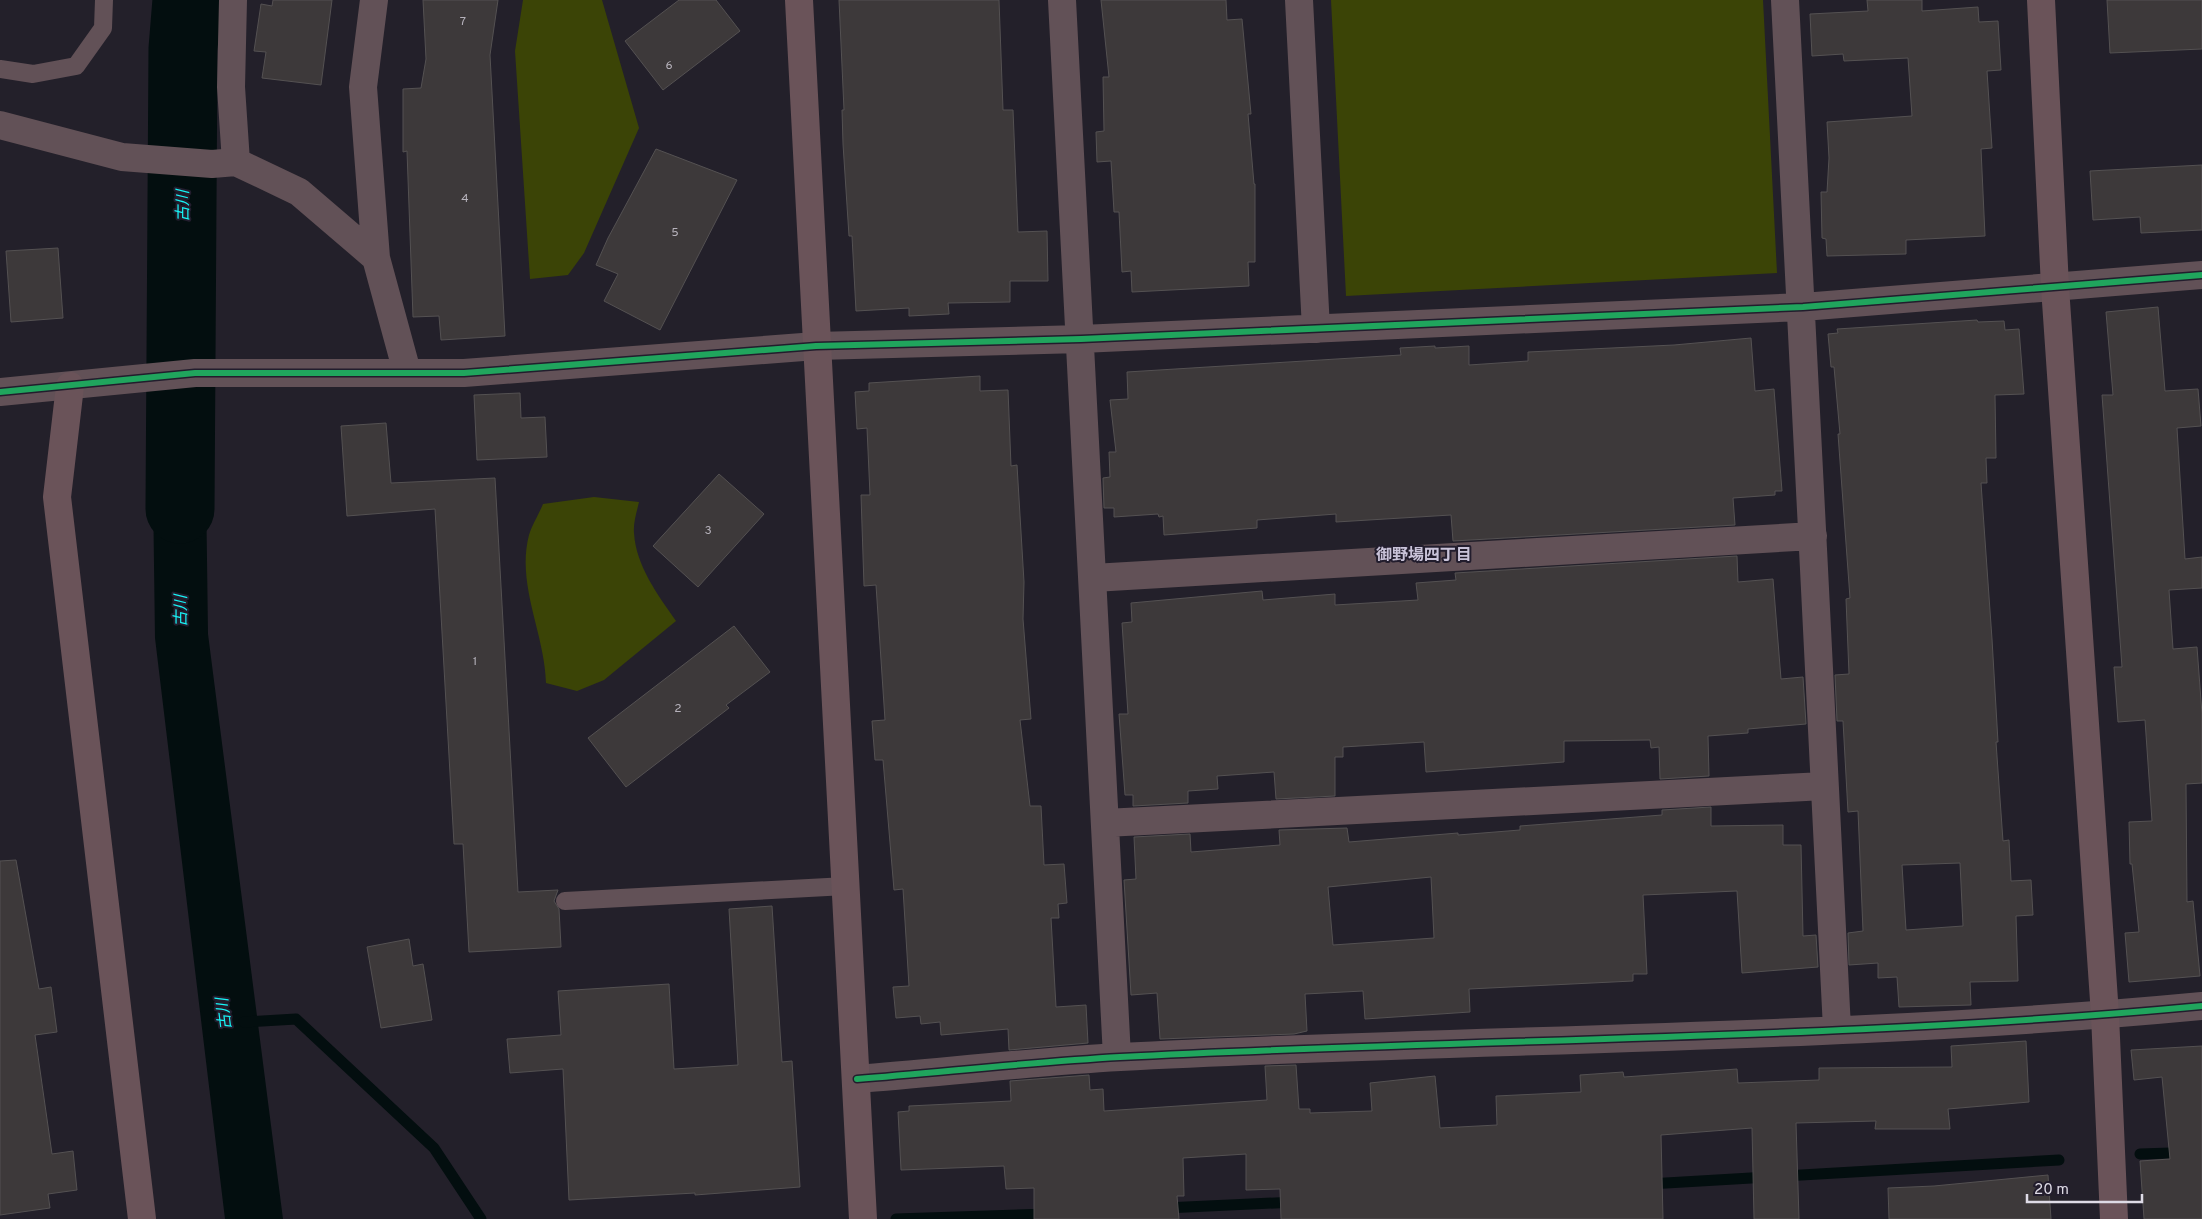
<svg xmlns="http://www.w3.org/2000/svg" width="2202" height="1219" font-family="Overpass,'Noto Sans JP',sans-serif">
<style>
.green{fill:#3b4406}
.water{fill:#030e0f}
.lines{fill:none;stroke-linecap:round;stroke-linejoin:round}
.stream{stroke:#030e0f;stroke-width:11}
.river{stroke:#030e0f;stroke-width:69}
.building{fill:#3d393a;stroke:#545152;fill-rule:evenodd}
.lane{stroke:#625157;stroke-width:18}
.street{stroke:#625157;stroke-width:28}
.secondary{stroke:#6a5359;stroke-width:28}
.cycleway-casing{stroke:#221d2d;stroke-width:9}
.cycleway{stroke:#20a55d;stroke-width:6}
.labels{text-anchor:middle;stroke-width:4;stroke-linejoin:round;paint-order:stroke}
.number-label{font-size:12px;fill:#b6b2bb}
.water-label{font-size:16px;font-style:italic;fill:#17f5f7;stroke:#221d2d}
.neighbourhood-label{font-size:16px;font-weight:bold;fill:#c9c3d9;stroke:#221d2d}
</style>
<rect width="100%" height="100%" fill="#23202a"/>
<path class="green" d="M523,0H602L639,128L584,253L568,275L530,279L515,51Z
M1331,0H1763L1777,273L1346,296Z
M594,497L639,502C637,511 633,523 634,533C636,566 658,595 676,621L604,680L577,691L546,683C545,634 516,585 529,535C532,525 539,514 543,504Z"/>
<path class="water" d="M205,412L208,634L283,1219H225L155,638L152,416Z"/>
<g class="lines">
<path class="stream" d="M244,1022L296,1019L434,1148L481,1219
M2140,1154L2202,1152
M1784,1176L2059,1160
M1649,1184L1768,1177
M1165,1208L1296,1202
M896,1219L1049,1214"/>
<path class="river" d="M180,509L183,49L187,0"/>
</g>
<path class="building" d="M273,0H332L321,85L262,78L266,52L254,51L261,4L272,6Z
M423,0H498L490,55L505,336L441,340L439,316L413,317L407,151L403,152V89L421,88L426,59Z
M679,0H716L740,31L663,90L625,41Z
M839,0H999L1003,110H1013L1018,232L1047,231L1048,281H1010V302L948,303L949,314L909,316V308L856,311L852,236H849L843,144L842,110H844Z
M1101,0H1226L1227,20L1242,19L1251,114H1248L1254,184H1255V262H1248L1249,286L1132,292L1131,271L1122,272L1119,212H1114L1111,161L1097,162L1096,132L1104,131L1103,77H1109Z
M1867,0H1922V11L1978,7L1979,22L1998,21L2001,70L1987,71L1992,148L1981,149L1985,236L1906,240V254L1827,256L1826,239L1822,238L1821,192H1827L1829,158L1827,122L1912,116L1908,58L1844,61L1843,54L1812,56L1810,14L1868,11Z
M2107,0H2202V49L2110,53Z
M656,149L737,180L660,330L604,301L618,274L596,265L608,238Z
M2202,165V230L2141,233L2140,217L2093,220L2090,171Z
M58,248L63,318L11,322L6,251Z
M2158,307L2165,391L2198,389L2201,426L2177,428L2185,559L2202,557V588L2169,590L2173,649L2197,647L2202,714V783L2186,784L2187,902L2193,901L2200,976L2129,982L2125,933L2139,932L2132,864H2130L2129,822L2152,821L2145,720L2118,722L2114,667H2122L2102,395H2113L2106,312Z
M1977,320L1978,322L2004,321L2005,330L2019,329L2024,394L1995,395L1996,458H1986L1987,483H1981L1992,639L1998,742H1996L2003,841L2009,840L2011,881L2031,880L2033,915L2016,916L2018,981L1970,982L1971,1005L1899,1007L1897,977L1878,978V963L1849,965L1848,933L1863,931L1858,811L1848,812L1843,721H1837L1835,675L1849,674L1846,599L1850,598L1838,434H1840L1834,367H1831L1828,334L1838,333L1837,329ZM1960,863L1963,926L1906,930L1902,865Z
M1751,338L1755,391L1774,389L1782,491H1775V495L1733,498L1735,525L1453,541L1451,515L1336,522V514L1257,520V528L1164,535L1163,516L1159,517L1158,514L1114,517V508H1104L1103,478L1110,477L1109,452H1116L1110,400L1128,399L1127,372L1401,355L1400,348L1435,346V348L1469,346V365L1528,361V352L1674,345Z
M980,376V391L1008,390L1011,466L1017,465L1024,582L1023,619L1031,719L1020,720L1030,806H1041L1044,865L1064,864L1067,903L1058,904L1059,918H1051L1056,1007L1086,1005L1088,1043L1009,1050L1008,1029L941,1035L940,1022L921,1024L920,1016L896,1018L893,987L909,986L903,889L894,890L883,760H875L872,721L885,720L876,585L864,586L861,495H870L867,428L857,429L855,392L869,391V383Z
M520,393L521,418L545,417L547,457L477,460L474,395Z
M386,423L391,483L495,478L518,892L558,890L554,901L559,909L561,947L469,952L463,844H454L435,509L347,516L341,426Z
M719,474L764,514L698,587L653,546Z
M1737,556L1738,582L1773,579L1781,679L1803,677L1806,724L1748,729V733L1708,736L1709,776L1660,779L1659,747L1651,748L1650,740L1564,741V762L1426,772L1424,742L1343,747V757H1335V796L1276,799L1274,772L1217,776L1218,789L1188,791V803L1133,806V795H1125L1119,714H1128L1122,623L1132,622L1131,603L1262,591L1263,600L1335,594V605L1418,600L1416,583L1456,580L1455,573Z
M734,626L770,672L726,705L729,708L626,787L588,738Z
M1711,807V826L1783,825V845H1801L1803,936L1816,935L1818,967L1742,973L1737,891L1643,895L1647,974H1633V981L1469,989L1470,1012L1365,1019L1363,991L1305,994L1307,1031L1294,1034L1160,1039L1157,993L1131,995L1124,880L1136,879L1134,837L1190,834L1191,852L1280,845L1279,830L1347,828L1349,842L1458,833V835L1520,830V826L1662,815V810ZM1431,877L1434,938L1333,945L1328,887Z
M16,860L39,989L51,987L57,1032L35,1035L52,1154L73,1151L77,1190L48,1194L50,1208L0,1215V861Z
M772,906L782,1062L792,1061L800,1187L695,1195V1193L569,1200L563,1069L510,1073L507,1039L561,1035L558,991L669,984L674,1069L738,1065L729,909Z
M409,939L413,966L423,964L432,1020L381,1028L367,947Z
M2026,1041L2029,1102L1948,1109L1950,1129H1875L1876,1121L1796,1123L1799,1219H1754L1752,1128L1661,1135L1663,1219H1281L1280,1189L1246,1190V1154L1183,1158L1184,1196H1177L1179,1219H1034V1188L1006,1189L1004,1166L901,1170L898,1112L909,1111V1106L1011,1101L1010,1081L1089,1075L1090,1090L1103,1089L1104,1111L1267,1100L1265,1066L1296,1065L1299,1109H1310V1113L1372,1111L1370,1083L1435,1076L1440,1128L1497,1125L1496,1096L1581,1092L1580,1075L1623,1072L1624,1077L1737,1069L1738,1083L1819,1080V1068L1952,1067L1951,1046Z
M2202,1046V1219H2144L2140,1161L2170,1159L2162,1077L2134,1080L2131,1050Z
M2048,1175L2051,1219H1889L1888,1188L1934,1186Z"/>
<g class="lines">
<path class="lane" d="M0,69L33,74L76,66L103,28L104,0
M565,901L846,886"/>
<path class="street" d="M233,0L231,87L236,162L299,192L376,258
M374,0L363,87L376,258L407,372
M1062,0L1117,1057
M1299,0L1316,329
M1785,0C1805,343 1818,686 1837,1029
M0,125L122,157L212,164L236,162
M0,392L195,373H464L816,346L1081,339L1803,307L2202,275
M1093,578L1813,536
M1105,823L1824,786
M857,1079C944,1072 1032,1062 1120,1057C1480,1038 1843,1040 2202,1006"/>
<path class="secondary" d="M799,0L863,1219
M2041,0L2055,287L2105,1015L2114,1219
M70,386L57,497L142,1219"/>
<defs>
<path id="cycleway" d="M0,392L195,373H464L816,346L1081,339L1803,307L2202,275
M857,1079C944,1072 1032,1062 1120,1057C1480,1038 1843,1040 2202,1006"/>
</defs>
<use href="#cycleway" class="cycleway-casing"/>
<use href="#cycleway" class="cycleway"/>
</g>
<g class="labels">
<g class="number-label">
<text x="463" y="25">7</text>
<text x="669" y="69">6</text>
<text x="465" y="202">4</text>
<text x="675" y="236">5</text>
<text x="708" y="534">3</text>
<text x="475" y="665">1</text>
<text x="678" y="712">2</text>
</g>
<g class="water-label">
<text transform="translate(182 206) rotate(-90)" y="6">古川</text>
<text transform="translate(180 611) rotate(-90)" y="6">古川</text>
<text transform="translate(223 1014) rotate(-97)" y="6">古川</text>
</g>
<g class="neighbourhood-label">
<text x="1424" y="560">御野場四丁目</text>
</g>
</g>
<path d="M2027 1194v8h115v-8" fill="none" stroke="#dedbe6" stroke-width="2.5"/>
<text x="2034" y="1194" font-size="15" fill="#dedbe6" stroke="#221d2d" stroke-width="4" paint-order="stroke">20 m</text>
</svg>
